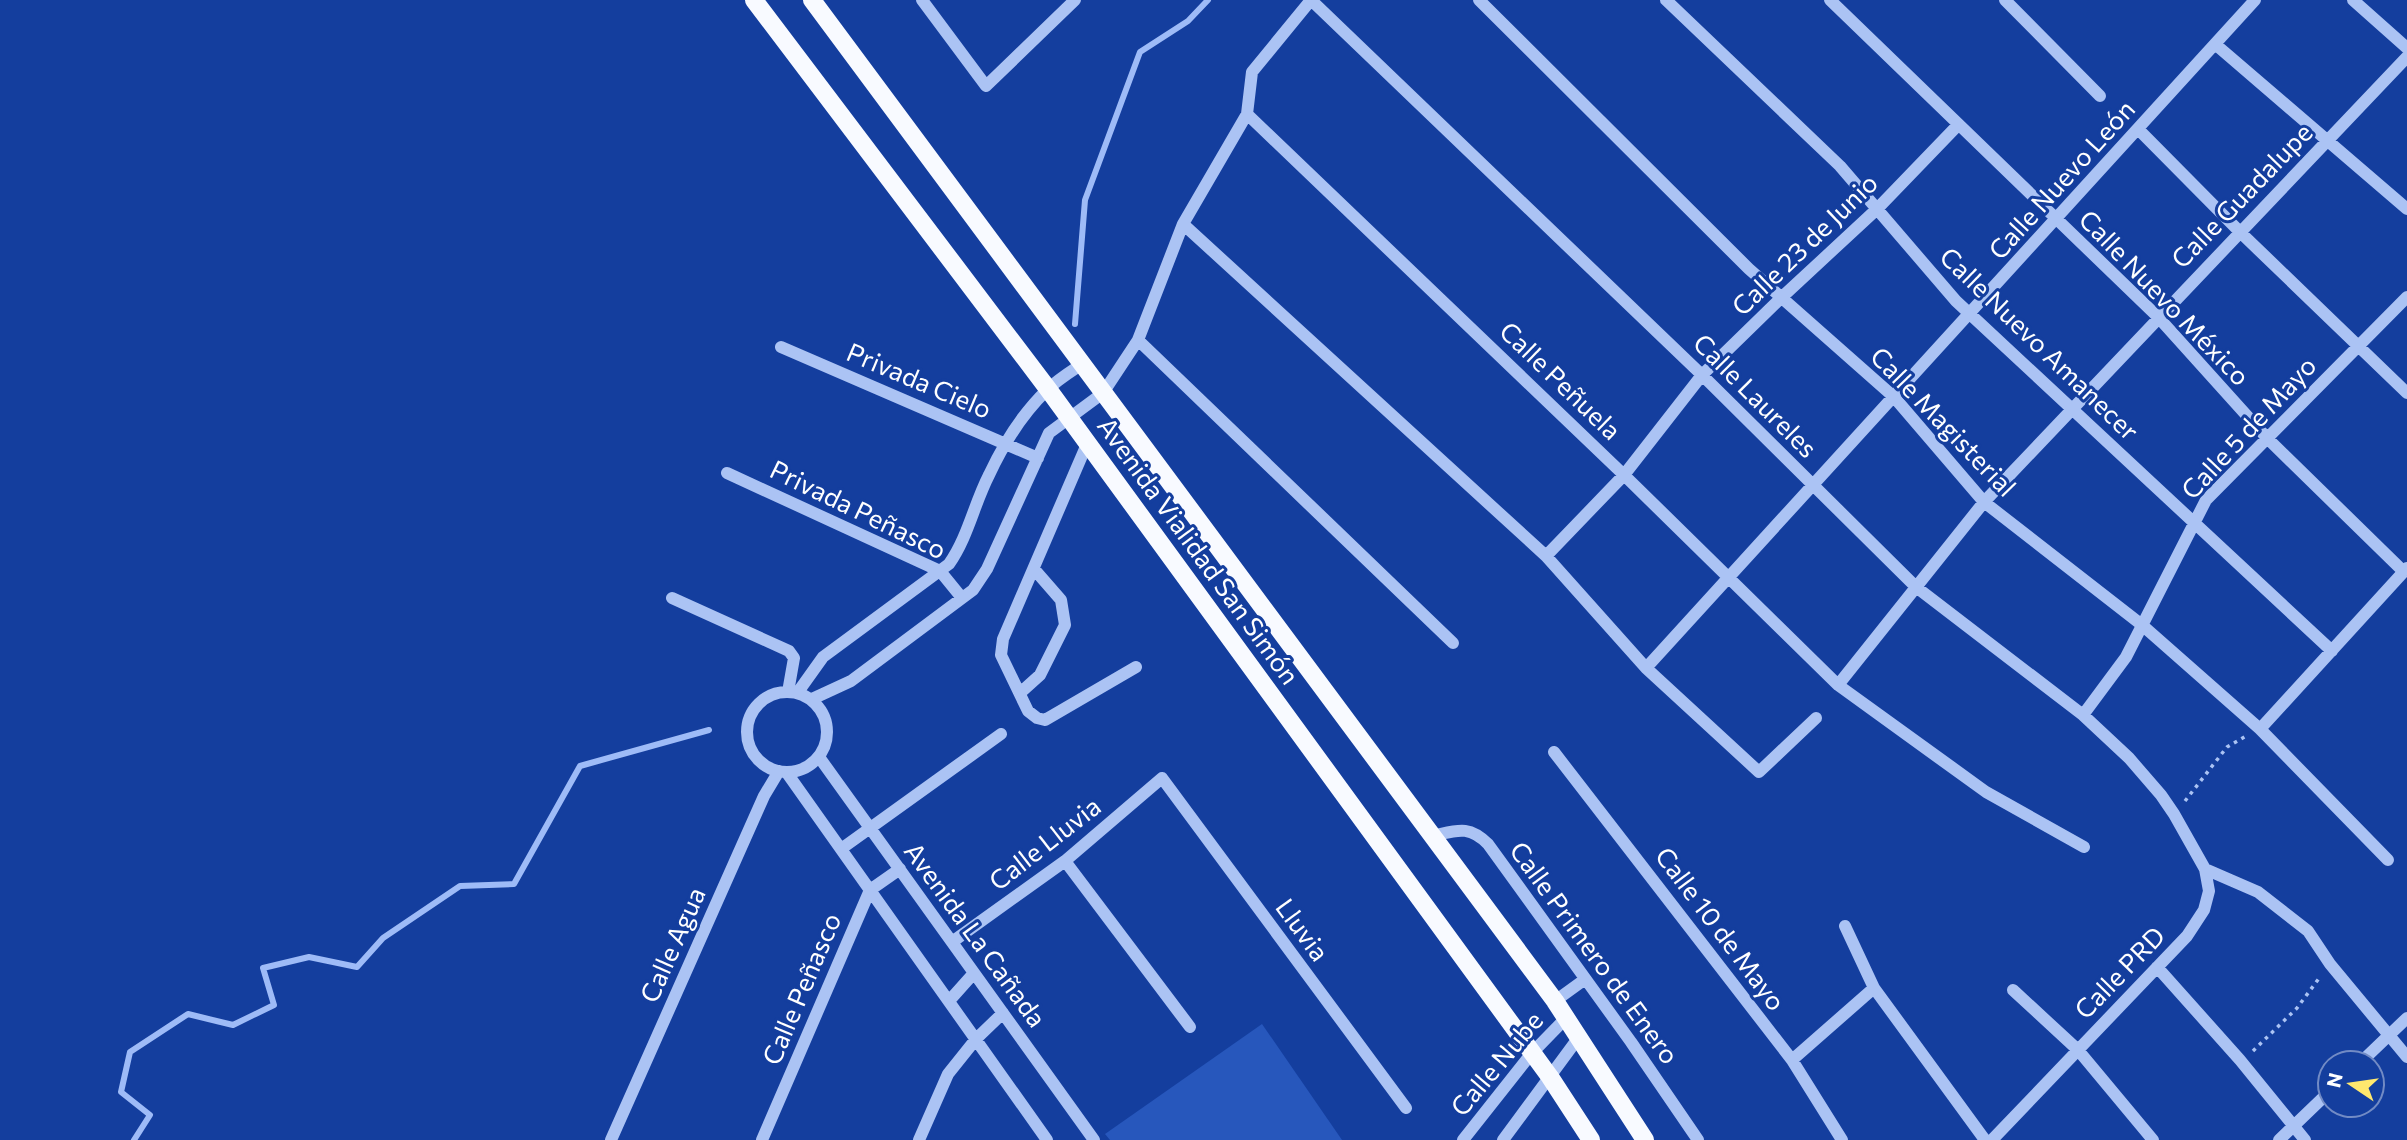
<svg xmlns="http://www.w3.org/2000/svg" width="2407" height="1140" font-family="Commissioner,sans-serif">
<style>
.park{fill:#2757bc}
.lines{fill:none;stroke-linecap:round;stroke-linejoin:round}
.stream{stroke:#9ebbf7;stroke-width:6}
.path{stroke:#abc3f4;stroke-width:3.5;stroke-dasharray:3.5 5;stroke-linecap:butt}
.minor{stroke:#abc3f4;stroke-width:12}
.major{stroke:#f8faff;stroke-width:18}
.labels{text-anchor:middle;stroke-width:6;stroke-linejoin:round;paint-order:stroke}
.street-label{font-size:26px;fill:#fff;stroke:#143e9e}
</style>
<rect width="100%" height="100%" fill="#143e9e"/>
<path class="park" d="M1262,1024L1342,1140H1110L1105,1134Z"/>
<g class="lines">
<path class="stream" d="M1075,324L1085,200L1140,52L1188,21L1208,0
M134,1140L150,1115L121,1092L130,1052L188,1014L233,1025L274,1005L263,968L309,957L357,967L383,938L460,886L514,884L580,766L709,730"/>
<path class="path" d="M2185,801L2227,747L2246,736
M2253,1051L2297,1008L2320,977"/>
<path class="minor" d="M922,0L986,86L1075,0
M1311,0L1702,375L1916,587L2083,715L2129,758L2161,795L2174,814L2205,869L2209,891L2204,910L2187,936L1992,1140
M1479,0L1749,269L1894,397L1984,502L2142,625L2260,729L2388,860
M1666,0L1840,166L1956,301L2332,651
M1830,0L2158,317L2267,438L2403,571
M2005,0L2100,96
M2353,0L2407,48
M2215,44L2407,209
M1247,114L1624,475L1838,685L1986,792L2084,847
M2138,129L2240,232L2407,393
M1183,224L1546,556L1646,668L1759,772L1816,718
M1138,340L1453,643
M781,347L1038,458
M1087,444L1003,639L1001,655L1028,711L1037,718L1045,720L1136,667
M727,473L940,571L962,598
M1546,556L1624,475L1702,375L1781,298L1877,209L1958,125
M672,598L789,651L794,658L788,692
M1646,668L2255,0
M1838,685L1984,502L2407,57
M747 732a40 40 0 1 1 80 0a40 40 0 1 1-80 0Z
M798,692L823,657L949,564C968,537 974,504 989,475C1003,445 1023,413 1047,390C1057,380 1070,372 1082,364
M1020,693L1040,675L1065,625L1061,600L1034,569
M812,699L851,681L973,590L987,569L1049,433L1103,393L1138,340L1183,224L1247,114L1252,72L1311,0
M2083,715L2126,657L2206,500L2407,297
M2260,729L2407,568
M1554,752L1792,1060L1842,1140
M819,757L1094,1140
M787,773L1047,1140
M1431,836C1456,831 1468,824 1488,844L1631,1042L1698,1140
M841,849L1001,734
M1065,861L1190,1027
M2205,869L2258,892L2308,931L2330,964L2407,1057
M1845,926L1874,988L1985,1140
M952,942L1065,861L1162,778L1406,1108
M2157,967L2240,1060L2305,1140
M2013,990L2078,1050L2153,1140
M949,1001L974,973
M1555,1001L1584,980
M1792,1060L1874,988
M2360,1063L2407,1018
M611,1140L764,796L779,771
M762,1140L870,890L900,869
M919,1140L948,1074L976,1039L1003,1013
M1463,1140L1531,1054L1566,1018
M1503,1140L1579,1037
M2279,1140L2330,1091"/>
<path class="major" d="M754,0L1048,389L1550,1077L1591,1140
M812,0L1555,1001L1645,1140"/>
</g>
<g class="labels">
<g class="street-label">
<text transform="translate(2062 180) rotate(-48)" y="9">Calle Nuevo León</text>
<text transform="translate(2242 196) rotate(-46)" y="9">Calle Guadalupe</text>
<text transform="translate(1805 245) rotate(-44)" y="9">Calle 23 de Junio</text>
<text transform="translate(2164 298) rotate(46)" y="9">Calle Nuevo México</text>
<text transform="translate(2039 344) rotate(44)" y="9">Calle Nuevo Amanecer</text>
<text transform="translate(919 381) rotate(23)" y="9">Privada Cielo</text>
<text transform="translate(1560 381) rotate(44)" y="9">Calle Peñuela</text>
<text transform="translate(1755 396) rotate(45)" y="9">Calle Laureles</text>
<text transform="translate(1943 422) rotate(46)" y="9">Calle Magisterial</text>
<text transform="translate(2249 428) rotate(-47)" y="9">Calle 5 de Mayo</text>
<text transform="translate(858 510) rotate(26)" y="9">Privada Peñasco</text>
<text transform="translate(1198 551) rotate(54)" y="9">Avenida Vialidad San Simón</text>
<text transform="translate(1045 844) rotate(-38)" y="9">Calle Lluvia</text>
<text transform="translate(1720 929) rotate(53)" y="9">Calle 10 de Mayo</text>
<text transform="translate(1302 930) rotate(54)" y="9">Lluvia</text>
<text transform="translate(975 935) rotate(54)" y="9">Avenida La Cañada</text>
<text transform="translate(673 945) rotate(-66)" y="9">Calle Agua</text>
<text transform="translate(1594 953) rotate(54)" y="9">Calle Primero de Enero</text>
<text transform="translate(2120 973) rotate(-46)" y="9">Calle PRD</text>
<text transform="translate(802 989) rotate(-67)" y="9">Calle Peñasco</text>
<text transform="translate(1497 1064) rotate(-50)" y="9">Calle Nube</text>
</g>
</g>
<g transform="translate(2351 1084) rotate(283)"><circle r="33" fill="#143e9e" stroke="#728bc5" stroke-width="2"/>
<path d="M0-5L12 26L0 18L-12 26Z" fill="#ffe86e"/>
<text y="-10" font-size="19" font-weight="bold" text-anchor="middle" fill="#ffffff">N</text>
</g>
</svg>
